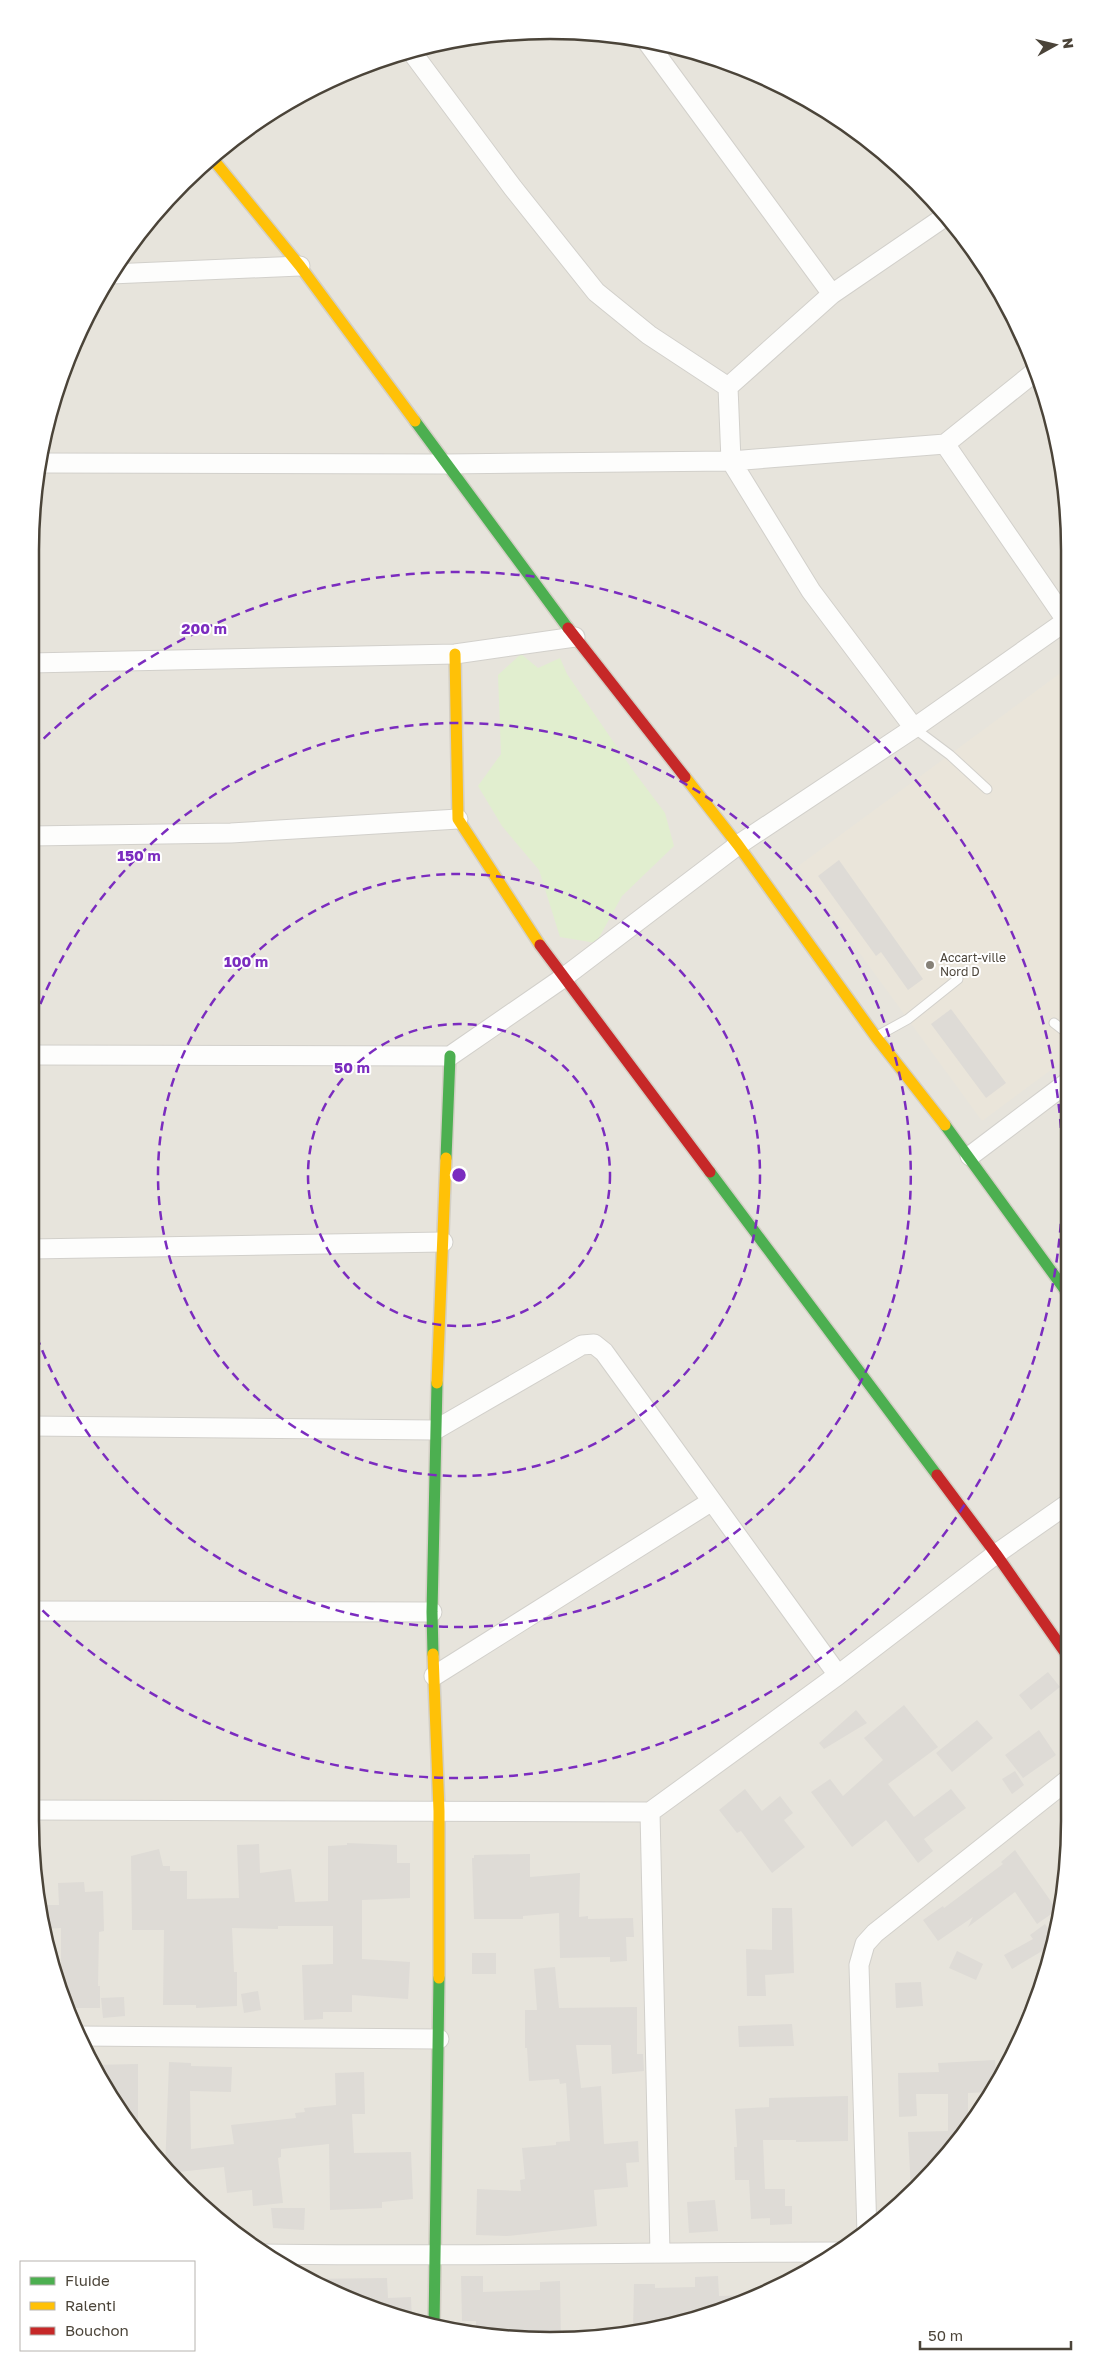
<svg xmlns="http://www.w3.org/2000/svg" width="1100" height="2371" font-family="'Golos Text',sans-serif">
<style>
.residential{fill:#e7e4dc}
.education{fill:#eae5da}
.grass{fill:#e1eecf}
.building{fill:#dedbd6}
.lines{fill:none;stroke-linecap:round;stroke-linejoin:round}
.lane-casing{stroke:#d2d0cb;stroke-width:11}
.street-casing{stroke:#d2d0cb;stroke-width:21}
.fast-casing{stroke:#d3cfc5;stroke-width:14}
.slow-casing{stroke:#d3cfc5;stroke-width:14}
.jam-casing{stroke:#d3cfc5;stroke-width:14}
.lane{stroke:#fdfdfc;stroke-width:9}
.street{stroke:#fdfdfc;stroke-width:19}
.fast{stroke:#4caf50;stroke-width:11}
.slow{stroke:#ffc107;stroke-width:11}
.jam{stroke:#c62828;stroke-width:11}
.ring{fill:none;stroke:#7b2cbf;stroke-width:2.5;stroke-dasharray:9 6}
.poi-dot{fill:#868178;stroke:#fff;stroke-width:2}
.labels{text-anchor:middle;stroke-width:4;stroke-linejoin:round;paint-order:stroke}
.poi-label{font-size:12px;fill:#4b4439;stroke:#fff;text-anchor:start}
.rim{fill:none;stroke:#4b4439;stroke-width:2.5}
.centre{fill:#7b2cbf;stroke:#fff;stroke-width:2.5}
.ring-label{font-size:15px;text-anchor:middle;font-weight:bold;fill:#7b2cbf;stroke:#fff;stroke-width:4;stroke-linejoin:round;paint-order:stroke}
</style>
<rect width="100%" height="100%" fill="#f4f2ee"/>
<path class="residential" d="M550,30L651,40L749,69L866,137L962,233L1030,351L1066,482L1070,1821L1060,1922L1031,2020L983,2110L941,2164L867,2233L810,2271L717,2313L651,2331L550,2341L449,2331L383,2313L290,2271L233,2233L159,2164L100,2081L58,1988L40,1922L30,1821V550L40,449L69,351L117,261L182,183L261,118L351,70L448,40Z"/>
<path class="education" d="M1066,669L1067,1058L982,1121L797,867Z"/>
<path class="grass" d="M521,654L538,668L560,658L567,674L632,769L665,813L674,846L622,896L596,943L560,937L539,870L502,826L478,786L501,754L498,675Z"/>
<path class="building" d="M839,860L923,979L908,990L881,952L876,956L818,876Z
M951,1009L1006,1083L986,1098L931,1024Z
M1048,1672L1060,1687L1031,1710L1019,1695Z
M904,1705L938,1747L888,1784L914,1817L951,1789L966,1808L924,1839L933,1851L918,1863L886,1820L852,1847L811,1792L830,1779L843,1796L883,1760L864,1738Z
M856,1710L867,1723L824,1749L819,1743Z
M977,1720L993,1738L952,1772L936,1753Z
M1039,1730L1056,1755L1023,1778L1005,1755Z
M1015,1771L1024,1785L1012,1794L1002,1779Z
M745,1789L762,1811L780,1796L793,1813L784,1820L805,1847L772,1873L741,1831L737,1833L719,1810Z
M347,1843L397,1845V1863H410V1898L362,1900V1959L410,1962L408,1999L352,1995V2012H323V2019L304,2020L302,1965L333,1964V1926H278V1929L232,1928L234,1972H237V2006L196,2008V2005H163L164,1930H132L131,1856L159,1849L163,1866H170V1871H187V1899L239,1898L237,1845L259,1844L260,1873L291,1869L295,1902L328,1901V1846L347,1845Z
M1015,1850L1057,1910L1037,1924L1015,1892L968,1927L973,1917L938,1941L923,1920L943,1906L944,1908L1003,1864L1001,1862Z
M530,1854V1877L580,1873L579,1917L588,1916V1919L633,1918L634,1937H626L627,1961L610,1962V1957L560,1958L559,1913L523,1916V1919H474L472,1858H474V1855Z
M84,1882L85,1892L103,1891L104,1931L99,1932L98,1986H100V2008H66L61,1995V1928L42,1929L38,1905H59L58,1883Z
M772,1908H792L794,1973L765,1975L766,1996H747L746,1949L772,1950Z
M1045,1924L1049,1930L1060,1924L1054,1944L1012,1969L1004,1955L1033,1939L1030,1935Z
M957,1951L983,1964L976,1980L949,1968Z
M472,1953H496V1974H472Z
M555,1967L559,2008L637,2007V2054H643L644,2071L612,2074L611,2045H576L581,2088L601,2086L604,2144L638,2141L639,2162L626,2163L628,2187L594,2190L597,2226L507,2236L476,2235L477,2189L521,2191L520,2180L525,2179L522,2148L556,2145V2142L570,2141L566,2083L560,2084L559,2079L529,2081L527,2048H525V2010H537L534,1969Z
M921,1982L923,2006L896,2008L895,1983Z
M258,1991L261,2010L244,2013L241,1994Z
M124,1997L125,2016L103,2018L101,1998Z
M792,2024L794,2046L739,2047L738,2026Z
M995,2060L997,2083L992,2092L968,2093V2129L941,2164L911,2192L908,2132L948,2131V2094H916L917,2116L899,2117L898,2073L939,2072L938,2063Z
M169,2062L191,2063V2066L232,2067L231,2092L190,2091L191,2149L234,2144L231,2125L296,2118L295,2113L305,2112L304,2108L336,2105L335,2073L364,2072L365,2114H352L354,2153L411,2152L413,2199L382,2202V2208L330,2210L329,2144L281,2149V2157L278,2158L283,2203L253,2206L252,2190L227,2193L224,2167L169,2173L165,2170Z
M138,2064V2135L100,2081L92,2065Z
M848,2096V2141L796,2142V2140H763L765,2189H785V2206H792V2224L770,2225V2218L751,2219L749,2180H735L734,2147H737L735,2109L769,2107V2098Z
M715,2200L718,2231L689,2233L687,2202Z
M271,2208H305L304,2230L273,2228Z
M461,2276H483V2292L540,2290V2282L560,2281L561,2340H535V2331L476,2334V2321H462Z
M718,2276L719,2296L758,2295L717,2313L651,2331H633L634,2284H655V2288L695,2287V2277Z
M387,2278L388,2298L411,2297L412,2321L383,2313L308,2279Z"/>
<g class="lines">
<defs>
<path id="lane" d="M914,728L950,755L987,789
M1054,1023L1067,1033
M879,1035L908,1019L958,979"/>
<path id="street" d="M645,39L832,294
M411,51L513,188L596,292L649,335L728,387L731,461L811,591L914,728
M111,274L300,266
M728,387L832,294L946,216
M945,444L1066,620
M39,463L445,464L731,461L945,444L1036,371
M30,663L455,654L575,637
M30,836L231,833L458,819
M30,1055L450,1056L563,978L738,845L914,728L1066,621
M970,1156L1068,1082
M30,1249L443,1242
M30,1426L435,1430L582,1345L594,1344L604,1352L838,1675
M30,1611L432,1612
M434,1676L712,1501
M30,1810L650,1812L838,1675L996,1554L1069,1503
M650,1812L660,2252
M79,2036L439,2039
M867,2234L859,1965L865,1944L875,1933L1070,1778
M265,2254C456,2257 648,2252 839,2252"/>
<path id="fast" d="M415,421L568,628
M945,1125L1068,1294
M446,1158L450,1056
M710,1172L937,1475
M433,1654L432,1612L437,1383
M434,2327L439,1978"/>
<path id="slow" d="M212,158L300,266L415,421
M455,654L458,819L540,945
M685,777L738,845L876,1037L945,1125
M437,1383L446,1158
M433,1654L439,1811V1978"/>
<path id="jam" d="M568,628L685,777
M540,945L710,1172
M937,1475L996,1554L1069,1658"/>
</defs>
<use href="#lane" class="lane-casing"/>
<use href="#street" class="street-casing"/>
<use href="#fast" class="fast-casing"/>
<use href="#slow" class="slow-casing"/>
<use href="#jam" class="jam-casing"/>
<use href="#lane" class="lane"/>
<use href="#street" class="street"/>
<use href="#fast" class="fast"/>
<use href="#slow" class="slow"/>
<use href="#jam" class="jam"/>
</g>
<g class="ring">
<circle cx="459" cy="1175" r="151"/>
<circle cx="459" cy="1175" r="301"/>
<path d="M30 1032A452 452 0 1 1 30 1318"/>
<path d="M33 749A603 603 0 1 1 33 1601"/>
</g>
<circle class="poi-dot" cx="930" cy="965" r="5"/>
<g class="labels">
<g class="poi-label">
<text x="940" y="962">Accart-ville<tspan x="940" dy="14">Nord D</tspan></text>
</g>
</g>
<path d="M0 0H1100V2371H0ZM550 39H550A511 511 0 0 1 1061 550V1821A511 511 0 0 1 550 2332H550A511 511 0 0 1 39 1821V550A511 511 0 0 1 550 39Z" fill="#fff" fill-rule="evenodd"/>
<path class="rim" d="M550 39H550A511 511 0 0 1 1061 550V1821A511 511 0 0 1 550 2332H550A511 511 0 0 1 39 1821V550A511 511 0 0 1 550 39Z"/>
<circle cx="459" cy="1175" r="8" class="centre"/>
<g class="ring-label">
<text x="204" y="634">200 m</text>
<text x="139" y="861">150 m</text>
<text x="246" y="967">100 m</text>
<text x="352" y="1073">50 m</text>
</g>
<rect x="20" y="2261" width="175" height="90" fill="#ffffff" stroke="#b7b4b0"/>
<rect x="30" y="2277" width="25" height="8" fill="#4caf50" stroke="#b7b4b0"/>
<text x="65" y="2286" font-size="15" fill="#4b4439">Fluide</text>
<rect x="30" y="2302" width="25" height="8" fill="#ffc107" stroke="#b7b4b0"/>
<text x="65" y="2311" font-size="15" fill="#4b4439">Ralenti</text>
<rect x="30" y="2327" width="25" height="8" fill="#c62828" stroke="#b7b4b0"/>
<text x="65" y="2336" font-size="15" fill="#4b4439">Bouchon</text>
<g transform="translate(1055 45) rotate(82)" stroke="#ffffff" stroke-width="4" paint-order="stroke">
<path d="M0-4L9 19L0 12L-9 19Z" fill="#4b4439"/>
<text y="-8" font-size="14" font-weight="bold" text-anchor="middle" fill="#4b4439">N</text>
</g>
<path d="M920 2341v8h151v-8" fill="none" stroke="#4b4439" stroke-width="2.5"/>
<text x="928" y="2341" font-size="15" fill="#4b4439" stroke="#ffffff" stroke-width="4" paint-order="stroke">50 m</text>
</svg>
